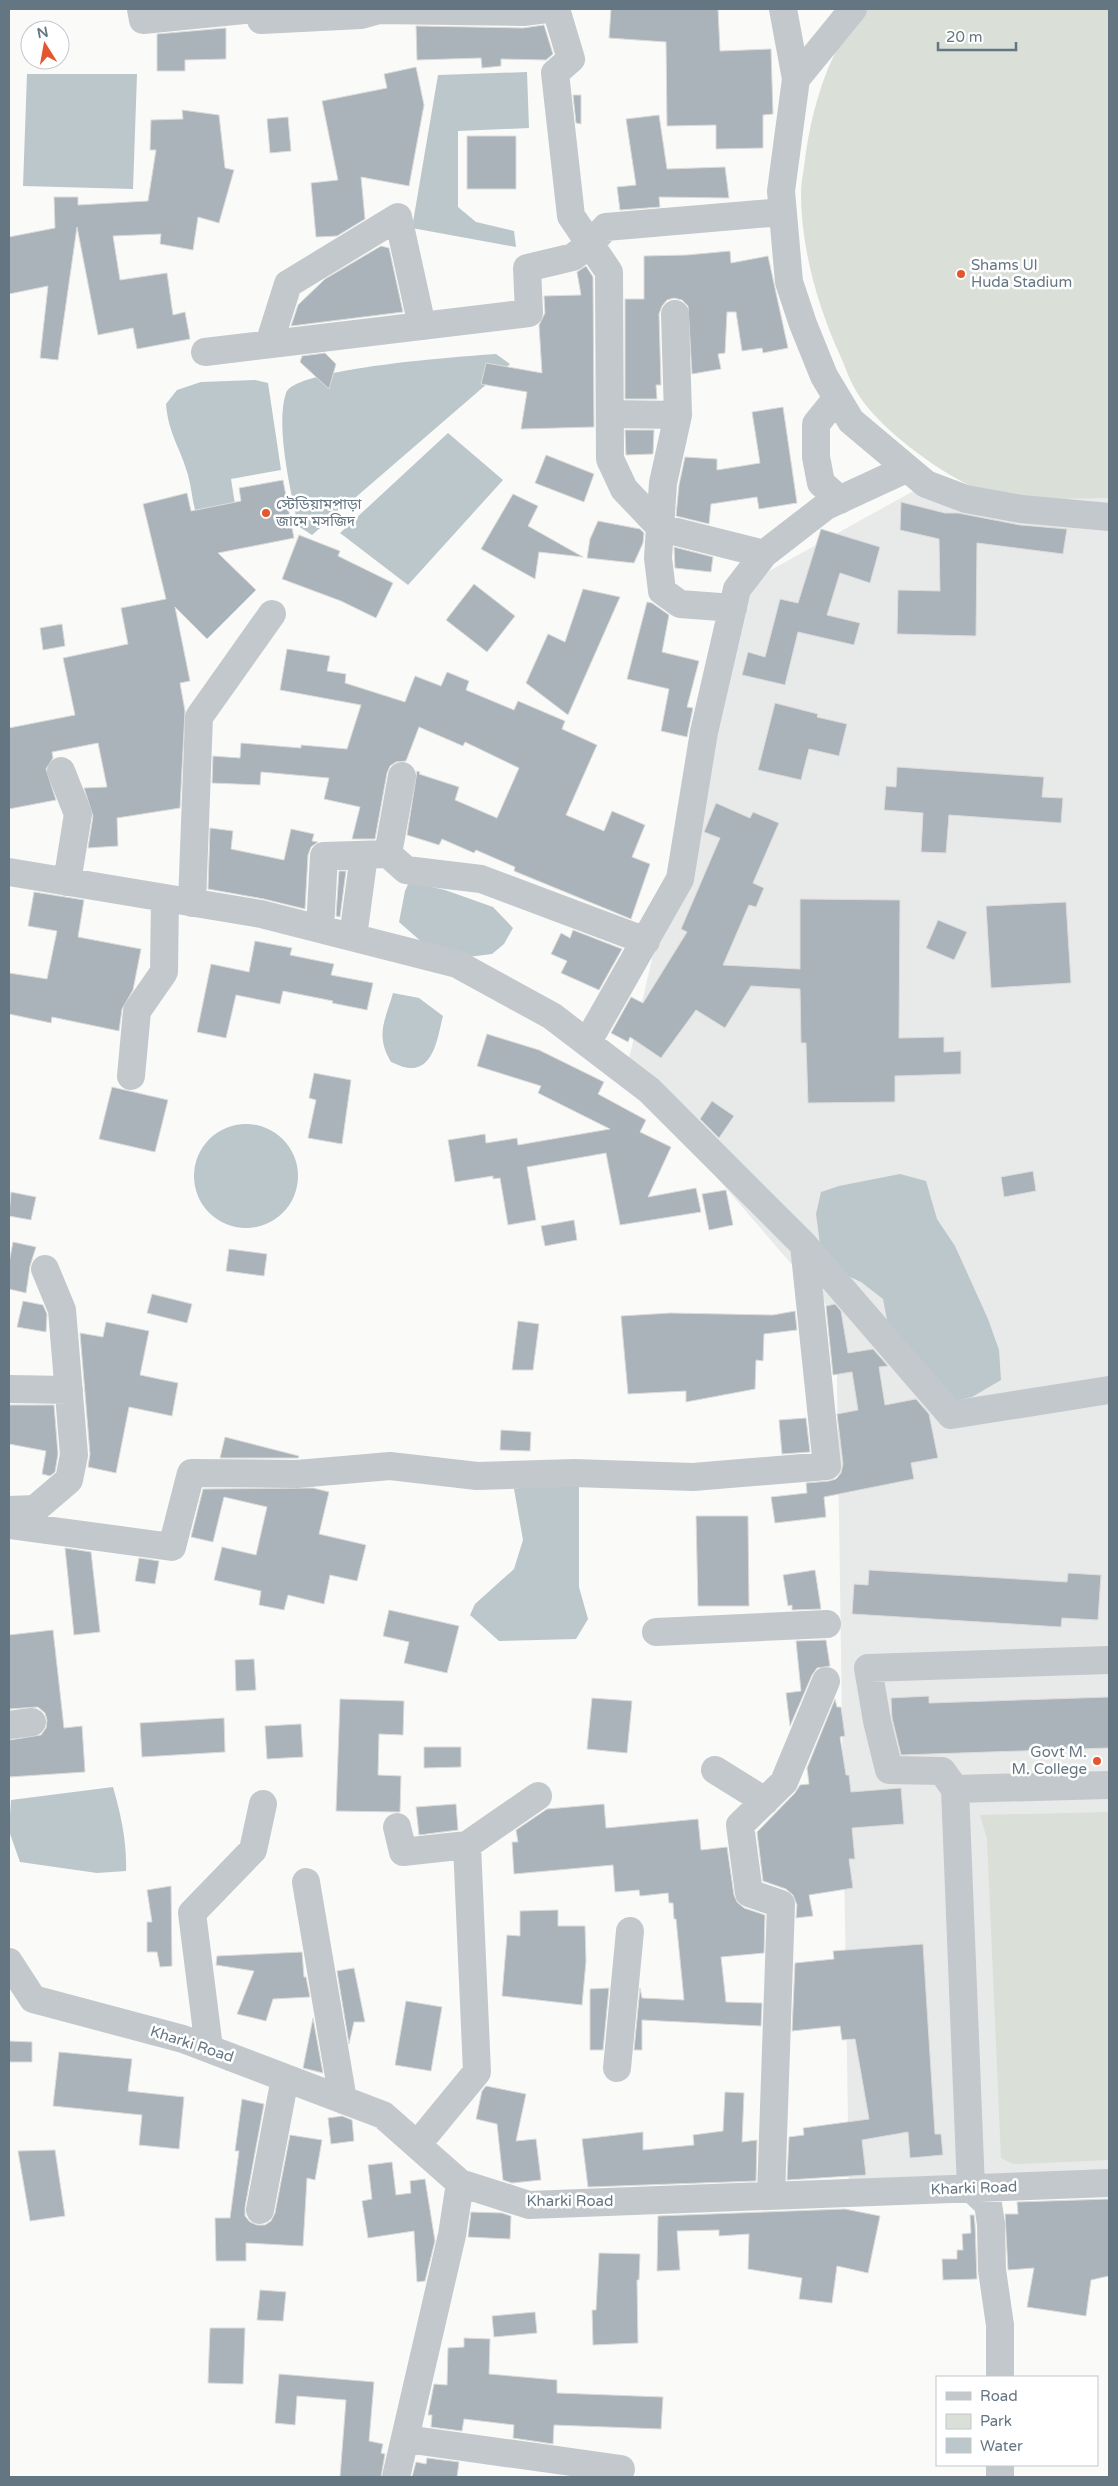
<svg xmlns="http://www.w3.org/2000/svg" width="1118" height="2486" font-family="'Varela Round','Noto Sans Bengali',sans-serif">
<style>
.built{fill:#e8e9e9}
.green{fill:#dadfd7}
.water{fill:#bbc7cb}
.building{fill:#aab3b9;stroke:#dcdcda}
.lines{fill:none;stroke-linecap:round;stroke-linejoin:round}
.street{stroke:#c3c8cc;stroke-width:28}
.poi-dot{fill:#e4572e;stroke:#fff;stroke-width:2}
.labels{text-anchor:middle;stroke-width:5;stroke-linejoin:round;paint-order:stroke}
.poi-label{font-size:15px;fill:#657683;stroke:#fff;text-anchor:start}
.street-label{font-size:15px;fill:#657683;stroke:#fff}
</style>
<rect width="100%" height="100%" fill="#fafaf8"/>
<path class="built" d="M926,484L1109,488V2183L849,2192L836,1316L626,1072L737,589Z"/>
<path class="green" d="M861,9H1109V498C1070,498 1007,503 971,486C936,470 878,427 858,394C850,382 845,366 839,353C817,304 801,247 801,193C801,182 804,170 805,159C813,102 828,56 861,9Z
M1109,1812V2160L1013,2164L1001,2158L987,1839L980,1815Z"/>
<path class="water" d="M527,72L529,128L458,131V207L476,222L514,231L516,247L412,228L438,75Z
M27,74H137L133,189L23,186Z
M496,354L510,364L312,535L298,526C291,492 275,426 286,393C294,368 466,356 496,354Z
M255,380L268,383L281,470L231,479L241,542L197,517C192,502 192,489 188,475C181,449 168,433 166,404L177,390L201,382Z
M448,433L503,480L408,585L340,533Z
M409,882L445,890L493,907L513,928L504,944L492,954L468,957L424,944L399,922L405,891Z
M393,993L419,998L443,1016C438,1034 435,1069 410,1068C404,1068 396,1064 391,1062C375,1035 385,1021 393,993Z
M194 1176a52 52 0 1 1 104 0a52 52 0 1 1-104 0Z
M900,1174L926,1181L937,1219L955,1246L988,1319L999,1350L1001,1380L972,1397L950,1402L888,1325L883,1299L861,1282L835,1270L820,1244L816,1214L821,1192L839,1186Z
M542,1484L579,1485V1587L588,1619L576,1639L499,1641L470,1615L475,1604L514,1569L523,1540L514,1489Z
M113,1787C121,1815 127,1842 126,1871L97,1873L20,1862L9,1831L11,1800Z"/>
<path class="building" d="M611,9H718L720,51L771,49L773,114L763,115V148L716,149V125L667,126L666,42L609,38Z
M544,25L553,54L546,60L501,59V66L482,68L481,58L417,60L416,26L523,28Z
M226,28V59L185,60V71H157V34Z
M416,67L424,105L409,186L361,177L365,219L337,236L316,237L311,183L338,180L322,101L387,88L384,74Z
M573,95H581V124L576,123Z
M182,110L219,115L225,168L234,170L219,223L198,217L193,250L160,244L161,234L113,236L120,280L167,273L173,315L185,312L190,339L137,349L133,328L98,335L77,227L58,360L40,358L48,286L9,294V237L55,228L54,197H78V205L148,201L156,150H150L151,120L183,119Z
M659,115L667,169L725,167L729,198L659,197L660,207L620,210L617,187L636,185L626,119Z
M288,117L291,151L270,153L267,119Z
M467,136H516V189H467Z
M381,246L389,248L403,312L291,326L298,305L325,279Z
M730,251L731,263L768,256L788,348L763,353L762,348L742,351L736,312H727L725,353L718,354L721,369L692,374L688,306L682,300L674,298L667,300L662,306L659,314L661,385H656L657,399H625V299H644V256L687,255Z
M586,266L593,277L594,427L521,429L527,392L481,384L486,363L542,373L539,325L545,313L544,296L581,295L577,272Z
M325,353L336,364L329,389L300,362L302,356Z
M783,407L797,503L759,509L757,497L711,504L709,524L676,516L679,485L685,457L717,459V470L760,463L752,412Z
M625,430H654L653,454L626,455Z
M546,455L594,474L584,502L535,483Z
M283,480L294,538L218,553L256,590L207,639L175,607L190,681L180,683L185,711L180,808L117,818L118,846L88,848L93,816L84,788L107,787L98,743L52,752L53,758L46,769L56,800L9,809V728L75,715L63,658L128,644L121,608L166,599L143,504L187,493L191,511L241,501L239,488Z
M513,494L538,506L528,526L583,557L539,552L535,579L481,549Z
M901,502L945,513H958L1020,525L1067,529L1063,554L977,543L976,636L897,634L898,590L940,591L939,539L900,530Z
M598,521L640,529L644,533L643,543L634,563L587,558L590,539Z
M821,529L880,547L870,583L840,573L827,615L860,623L854,645L798,632L785,685L742,675L748,652L765,657L780,599L798,603Z
M299,535L340,551L338,556L393,583L376,618L341,601L282,579Z
M674,547L713,557L711,572L675,568Z
M474,584L515,616L487,652L446,620Z
M583,589L620,597L568,715L526,683L548,634L565,642Z
M647,602L652,603L669,615L662,652L699,661L687,707L693,708L687,737L661,731L669,689L627,679Z
M62,624L65,646L43,650L40,628Z
M287,649L330,656L327,671L346,674L345,683L405,702L415,676L441,686L447,672L469,681L466,690L514,710L518,701L565,721L562,729L597,745L566,815L604,831L612,811L645,825L632,857L650,864L631,919L514,871L515,867L476,850L474,853L442,839L439,845L407,835L417,771L420,772L419,774L459,787L455,800L497,818L519,768L465,742L463,746L419,727L406,761L396,762L390,766L387,773L375,839H352L360,807L324,799L329,778L261,772L260,785L212,783L213,756L240,758L241,743L301,748V745L347,749L361,705L280,690Z
M775,703L818,714L817,717L847,724L839,756L809,749L801,780L758,770Z
M897,767L1044,777L1042,797L1063,798L1061,823L949,815L946,853L921,852L923,813L884,810L886,786L896,787Z
M716,803L750,818L753,812L779,823L753,883L764,888L756,907L749,905L723,965L800,969V899L900,900L899,1038L944,1037V1052L961,1051V1074L895,1076V1102L808,1103L806,1043H801L800,989L751,986L725,1028L696,1010L661,1058L630,1037L628,1042L611,1033L631,997L643,1003L687,932L681,929L720,838L704,832Z
M210,828L233,831L231,849L284,860L291,829L314,834L312,841L318,842L311,847L308,855L305,909L264,899L208,889Z
M339,871H346L340,917L336,916Z
M34,892L84,900L78,937L141,949L133,990L122,1009L119,1031L52,1017L51,1023L9,1014V973L47,979L57,931L28,926Z
M1066,902L1071,983L991,988L986,906Z
M938,920L967,932L954,960L926,948Z
M573,930L622,949L599,990L561,973L567,961L551,954L561,933L570,938Z
M255,941L292,948L290,955L334,964L331,975L373,983L367,1010L332,1003L333,1001L283,991L280,1004L236,995L226,1038L197,1032L211,964L249,972Z
M487,1034L539,1050L604,1082L598,1094L646,1120L640,1132L671,1147L648,1197L696,1188L701,1212L620,1225L606,1153L527,1167L536,1220L508,1225L500,1178L493,1179V1176L455,1182L448,1140L485,1134L486,1143L517,1138L518,1145L610,1129L538,1093L541,1086L477,1066Z
M314,1073L351,1080L342,1144L308,1138L316,1100L309,1098Z
M112,1087L168,1100L155,1152L99,1139Z
M712,1101L734,1116L719,1138L700,1119Z
M1033,1171L1036,1191L1004,1197L1001,1177Z
M726,1190L733,1225L709,1230L702,1194Z
M11,1192L36,1197L31,1220L9,1216Z
M574,1220L577,1240L545,1246L541,1226Z
M13,1242L36,1247L30,1266L26,1293L9,1289V1263Z
M229,1249L267,1254L264,1276L226,1271Z
M152,1294L192,1304L187,1323L147,1313Z
M23,1301L43,1305L47,1314L46,1332L17,1327Z
M835,1304L841,1311L848,1353L873,1349L888,1366L879,1367L885,1405L916,1399L929,1414L938,1458L911,1463L914,1479L824,1497L826,1517L775,1523L771,1497L807,1493L806,1483L829,1481L836,1479L841,1473L843,1464L837,1414L858,1410L852,1372L833,1375L826,1306Z
M795,1311L797,1330L764,1334L763,1361L756,1360L755,1389L686,1402V1391L628,1394L621,1316L670,1313L773,1315Z
M518,1321L539,1324L533,1370H512Z
M106,1322L149,1331L140,1375L178,1383L172,1416L129,1407L116,1473L88,1467L90,1454L80,1333L103,1337Z
M9,1405H54L58,1454L55,1472L50,1476L42,1474L46,1451L9,1444Z
M806,1418L810,1452L782,1454L779,1420Z
M501,1430L531,1432L530,1451L500,1450Z
M225,1437L299,1456L298,1458H220Z
M313,1488L329,1492L319,1534L366,1545L357,1581L330,1575L324,1604L288,1595L284,1610L259,1605L261,1591L214,1580L222,1547L256,1555L267,1507L224,1497L213,1542L191,1537L203,1489Z
M696,1516H748L749,1606H698Z
M65,1548L91,1552L100,1632L74,1635Z
M139,1558L159,1561L155,1584L135,1581Z
M815,1570L821,1609L792,1610V1605L788,1606L783,1575Z
M869,1570L1067,1582L1068,1573L1101,1575L1098,1620L1062,1618L1061,1627L852,1614L854,1584L868,1585Z
M389,1610L459,1626L447,1673L404,1663L409,1642L383,1636Z
M53,1630L64,1728L82,1726L85,1772L9,1777V1740L41,1735L46,1728L47,1720L45,1713L38,1707L9,1709V1635Z
M826,1640L830,1666L817,1668L812,1675L790,1726L786,1693L801,1691L796,1641Z
M254,1659L256,1690L236,1691L235,1660Z
M929,1696V1703L1109,1697V1748L901,1755L892,1718L891,1698Z
M592,1698L632,1701L627,1753L587,1749Z
M340,1699L404,1701L403,1735L379,1734L378,1775L401,1776L400,1812L336,1811Z
M835,1699L837,1707H841L845,1736L840,1737L846,1775H849L851,1792L901,1788L904,1824L852,1828L855,1859H849L853,1888L809,1895L813,1916L796,1918L797,1905L793,1895L786,1889L763,1881L757,1832L795,1793L800,1785L809,1784L807,1768Z
M224,1718L225,1752L142,1757L140,1723Z
M301,1724L303,1757L267,1759L265,1726Z
M424,1747H461V1767L424,1768Z
M456,1804L458,1830L419,1835L416,1807Z
M604,1804L606,1828L698,1819L701,1850L727,1847L734,1895L737,1902L744,1908L765,1915L764,1953L721,1957L726,2002L762,2003L761,2026L642,2020V2050H634L640,1988L642,1998L684,2000L676,1919H674L673,1903H669L668,1893L640,1896L639,1890L615,1892L613,1865L514,1874L512,1842H518L516,1830L547,1809Z
M171,1886L172,1966L160,1967L157,1952H147V1922H152L147,1890Z
M558,1910V1926H585L586,1961L582,2005L502,1996L507,1935L520,1936V1911Z
M923,1944L935,2134H941L943,2155L910,2158L908,2132L862,2140L866,2175L787,2180L789,2137L804,2135L803,2128L869,2119L855,2039L842,2040L840,2026L792,2031L795,1963L834,1959L833,1951Z
M302,1952L304,1977H306L310,1997L273,1999L266,2021L237,2014L254,1971L216,1965L217,1956Z
M354,1968L365,2022H354L349,2044L337,1971Z
M609,1988L603,2050H590V1989Z
M406,2001L442,2007L431,2071L395,2065Z
M313,2018L323,2073L303,2068Z
M9,2041L32,2042V2062H9Z
M59,2052L132,2059L128,2091L184,2097L179,2149L139,2145L142,2115L53,2106Z
M486,2086L526,2094L516,2141L536,2139L541,2180L512,2183L503,2180L497,2124L476,2119L482,2091Z
M725,2092L744,2093L742,2142L757,2140L756,2181L588,2187L582,2139L643,2132V2150L694,2145L693,2135L723,2131Z
M242,2099L264,2104L245,2207V2216L250,2222L257,2225H265L271,2221L275,2213L290,2135L322,2140L315,2180L307,2178L303,2246L246,2243V2261H216L215,2218H230L239,2151H235Z
M342,2116L352,2120L354,2141L331,2144L328,2118Z
M55,2150L65,2216L30,2221L18,2151Z
M392,2162L396,2195L411,2193L410,2181L425,2179L435,2241L425,2281L417,2282L414,2231L368,2238L362,2201L372,2199L368,2165Z
M1109,2199V2276L1091,2280L1086,2316L1027,2307L1034,2268L1008,2270L1005,2214H1018L1017,2202Z
M845,2209L880,2216L868,2273L837,2266L832,2303L799,2299L802,2278L748,2269L749,2234L719,2236V2230L677,2231L680,2270L657,2271L658,2216Z
M471,2212L502,2213L511,2216L510,2239L468,2237Z
M970,2215H974L975,2225L977,2279L943,2280L942,2259H957V2250H963L962,2234L971,2233Z
M599,2253L640,2254L639,2280H637L638,2343L593,2345L592,2310H596Z
M260,2290L286,2292L283,2321L257,2320Z
M535,2312L537,2333L494,2337L492,2316Z
M210,2328H245L243,2384L208,2383Z
M464,2338L490,2339L489,2374L557,2380V2393L663,2397L661,2429L554,2425L553,2444L513,2438L514,2425L464,2419L462,2431L431,2427L432,2415H428L434,2384L447,2385L448,2348L464,2347Z
M279,2374L374,2382L369,2441L383,2444L381,2453L385,2454L381,2477H340L346,2400L297,2396L295,2425L275,2423Z
M427,2458L459,2462L457,2477H412L416,2462L426,2464Z"/>
<g class="lines">
<path class="street" d="M141,9L143,20L254,9
M261,9V20L361,15L379,10L523,12L547,9
M556,9L571,59L555,73L571,216L609,272L610,459L624,489L661,528L764,554
M783,9L796,79L781,191L789,282L803,324L824,376L851,421L926,484L966,499L1021,509L1109,517
M796,79L853,9
M675,314L678,415L663,483L658,558L662,591L680,604L733,608
M269,344L288,284L398,217L422,326
M205,352L529,313L527,268L573,257L590,244L606,227L782,212
M837,398L816,424V457L821,483L840,500
M610,414L678,415
M61,771L78,814L67,882
M402,776L388,854L406,870L481,879L646,941
M9,872L261,914L457,964L552,1016L649,1090L804,1245L951,1415L1109,1390
M192,903L199,717L272,614
M320,929L324,856L388,854
M353,937L364,855
M587,1043L680,879L704,732L737,589L764,554L826,506L906,469
M131,1076L137,1011L164,972L165,898
M9,1389L69,1390
M9,1510L35,1509L69,1480L74,1455L62,1310L45,1269
M9,1525L172,1547L191,1473L297,1474L390,1466L477,1476L574,1473L693,1477L827,1466L804,1245
M656,1632L827,1624
M1109,1660L868,1668L877,1721L889,1770L942,1771L955,1789L1109,1785
M9,1725L32,1722
M715,1770L765,1801
M955,1789L971,2188L988,2204L991,2224L992,2270L1000,2325V2377
M397,1827L403,1852L467,1845L477,2072L417,2145
M467,1845L538,1796
M306,1882L343,2100
M9,1962L33,1999L183,2039L383,2115L460,2183L529,2205L1109,2183
M209,2048L192,1913L253,1850L263,1804
M617,2068L630,1931
M771,2195L781,1904L749,1893L740,1825L784,1782L826,1681
M260,2210L285,2078
M406,2439L621,2469
M396,2477L452,2235L460,2183
M1000,2477V2465"/>
</g>
<g class="poi-dot">
<circle cx="961" cy="274" r="5"/>
<circle cx="266" cy="513" r="5"/>
<circle cx="1097" cy="1761" r="5"/>
</g>
<g class="labels">
<g class="poi-label">
<text x="971" y="270">Shams Ul<tspan x="971" dy="17">Huda Stadium</tspan></text>
<text x="276" y="509">স্টেডিয়ামপাড়া<tspan x="276" dy="17">জামে মসজিদ</tspan></text>
<text x="1087" y="1757" text-anchor="end">Govt M.<tspan x="1087" dy="17">M. College</tspan></text>
</g>
<g class="street-label">
<text transform="translate(192 2044) rotate(18)" y="5">Kharki Road</text>
<text transform="translate(974 2188) rotate(-2)" y="5">Kharki Road</text>
<text x="570" y="2206">Kharki Road</text>
</g>
</g>
<rect width="1118" height="2486" fill="none" stroke="#657683" stroke-width="20"/>
<rect x="936" y="2376" width="162" height="90" fill="#ffffff" stroke="#c1c8cd"/>
<rect x="946" y="2392" width="25" height="8" fill="#c3c8cc" stroke="#c1c8cd"/>
<text x="980" y="2401" font-size="15" fill="#657683">Road</text>
<rect x="946" y="2414" width="25" height="15" fill="#dadfd7" stroke="#c1c8cd"/>
<text x="980" y="2426" font-size="15" fill="#657683">Park</text>
<rect x="946" y="2438" width="25" height="15" fill="#bbc7cb" stroke="#c1c8cd"/>
<text x="980" y="2451" font-size="15" fill="#657683">Water</text>
<g transform="translate(45 45) rotate(349)"><circle r="24" fill="#ffffff" stroke="#c1c8cd"/>
<path d="M0-4L9 19L0 12L-9 19Z" fill="#e4572e"/>
<text y="-8" font-size="14" font-weight="bold" text-anchor="middle" fill="#657683">N</text>
</g>
<path d="M938 42v8h78v-8" fill="none" stroke="#657683" stroke-width="2.5"/>
<text x="946" y="42" font-size="15" fill="#657683" stroke="#ffffff" stroke-width="4" paint-order="stroke">20 m</text>
</svg>
